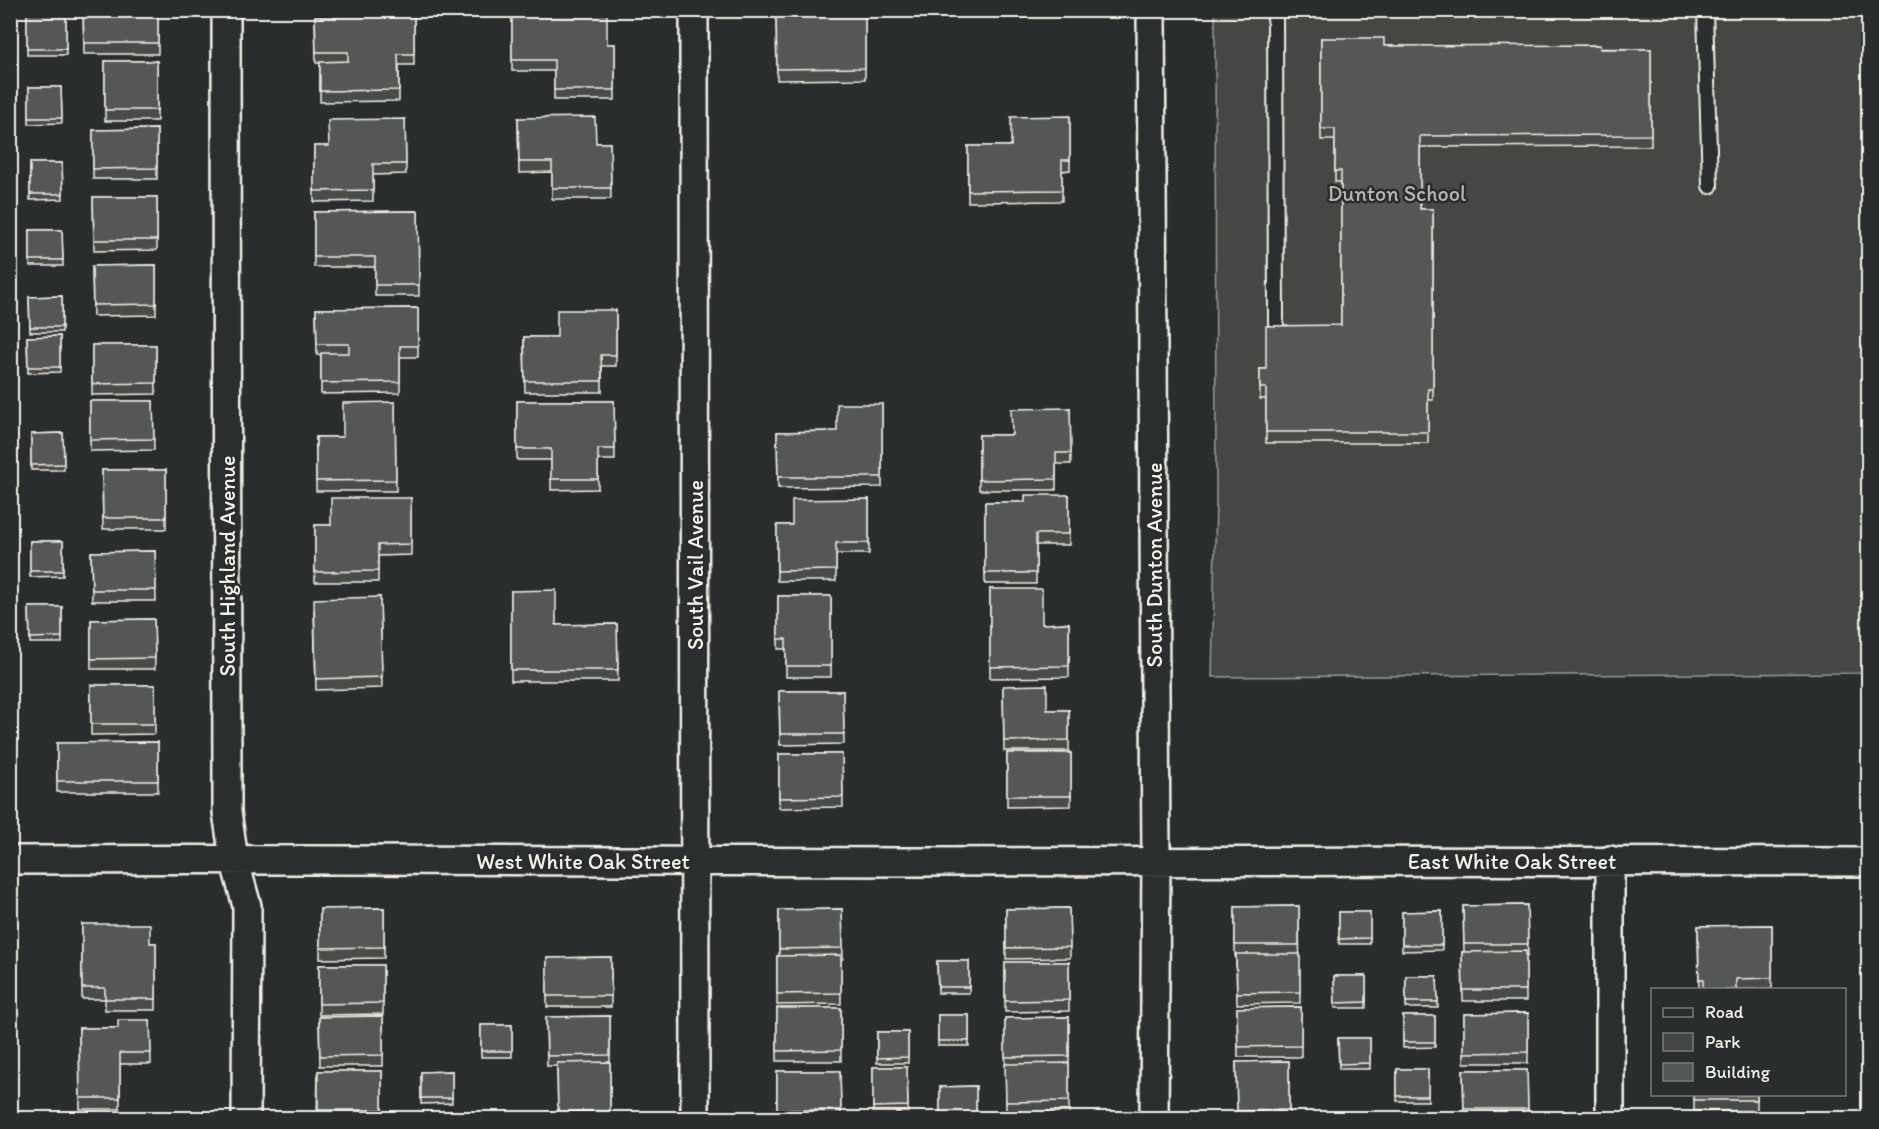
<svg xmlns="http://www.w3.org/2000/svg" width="1879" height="1129" font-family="Itim,sans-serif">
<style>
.green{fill:#444645;stroke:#9c9c96;stroke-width:1.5}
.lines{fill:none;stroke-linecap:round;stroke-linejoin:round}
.lane-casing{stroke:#f4f1e8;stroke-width:18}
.street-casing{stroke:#f4f1e8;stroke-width:32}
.lane{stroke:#2a2d2e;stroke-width:14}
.street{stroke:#2a2d2e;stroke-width:27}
.wall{fill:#494b4a;stroke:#f4f1e8;stroke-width:1.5}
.building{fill:#555756;stroke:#f4f1e8;stroke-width:1.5}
.labels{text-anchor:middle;stroke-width:5;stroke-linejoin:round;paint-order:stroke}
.park-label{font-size:22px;fill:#b6b5af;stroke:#2a2d2e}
.street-label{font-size:22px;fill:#f4f1e8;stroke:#2a2d2e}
</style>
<rect width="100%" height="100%" fill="#2a2d2e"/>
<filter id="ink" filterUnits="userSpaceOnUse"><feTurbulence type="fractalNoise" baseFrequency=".0167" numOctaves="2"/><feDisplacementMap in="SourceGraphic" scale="12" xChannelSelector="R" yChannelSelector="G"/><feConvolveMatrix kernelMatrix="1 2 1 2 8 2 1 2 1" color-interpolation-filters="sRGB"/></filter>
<g filter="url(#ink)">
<path class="green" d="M1215,11H1868V673L1212,677L1216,501Z"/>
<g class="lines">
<defs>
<path id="lane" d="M1275,10L1276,323
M1705,10L1710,186"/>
<path id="street" d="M226,10L227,812L234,859L247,906L246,1118
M694,10L695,1118
M1151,10L1156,862L1154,1118
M10,860C309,858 608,862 907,862C1227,862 1548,860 1868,862
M1610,1118V860"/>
</defs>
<use href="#lane" class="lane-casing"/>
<use href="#street" class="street-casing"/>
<use href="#lane" class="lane"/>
<use href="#street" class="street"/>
</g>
<path class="wall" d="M83,10H158V54H84Z
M27,13H66V55H27Z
M512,14L607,44H615V100H554V71H512Z
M865,14V79L777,80L776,15Z
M315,16H414V65H399V101L320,102V63H316Z
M1321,38L1384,46L1651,49V146L1420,147V209H1433V400H1428V443H1266V399H1260V369H1266L1341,325V182H1335V140H1321Z
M105,61H157V121H105Z
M29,87H61L62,123L29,124Z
M1070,116V170L1062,171V201L968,202V146H1011Z
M518,118L596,143H610L611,199H552V172L519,173Z
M405,119L406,174L373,175V201L314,202V146H329Z
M157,129V179H93V130Z
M30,163H62L63,199L30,200Z
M93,197H157V250L94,251Z
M418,211L419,296H375V267H314V212Z
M30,230H62L63,266H30Z
M156,265V315L93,316L92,266Z
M62,296V332H30L29,297Z
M418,308V357H400V393L321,394V355H317L316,309Z
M616,310V366H602V392H525L524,337H557Z
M60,336V372L28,373L27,337Z
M92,345H156V394L92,395Z
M90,401H153L154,450L90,451Z
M517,401H614L615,460H598V489L551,490V460H517Z
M395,402L396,491H316V437H343Z
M882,404V487L778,488L777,432L837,431Z
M1070,408L1071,464H1056V490H979V435H1012Z
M63,433L64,470H31V434Z
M102,470H166V529H103Z
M1069,495V545H1036V584H985V502H1025Z
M411,498V555L378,556V582H315V525H331Z
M869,499V554H836V581H777V525H792Z
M30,541H63V576L30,577Z
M155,551L156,601H92L91,552Z
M990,589L1042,624L1069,623V677L990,678Z
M511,591L556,625L617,624L618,681H511Z
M778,596H831V677H786V649H778Z
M380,597L382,688L316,690L314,610Z
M29,607H62V643H30Z
M154,619L155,669H91V620Z
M91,685H155V734L91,735Z
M1003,686L1047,710H1069V751H1004Z
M779,691H843L844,744L780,745Z
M158,742V792H57V743Z
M1007,753H1071V806L1007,807Z
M779,754H842L843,807L779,808Z
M1527,905L1528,955H1526V1001H1463L1462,952H1464L1463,906Z
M1299,906L1300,1003L1237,1004L1236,956H1235V907Z
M384,908V958L320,959V909Z
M1069,908L1070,958L1006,959V909Z
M842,909L843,959H841V1004L777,1005V956H779V910Z
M1442,911V950L1402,951V912Z
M1339,912H1370V944H1339Z
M82,924L150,943H156V1010H105V999H82Z
M1772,925V989L1699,990L1698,926Z
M611,957V1007H547V958Z
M937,961H969V993H938Z
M1005,962H1069V1011L1005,1012Z
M319,965H383V1014L319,1015Z
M1334,976H1366V1008H1335Z
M1406,976H1437L1438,1008H1406Z
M1301,1007V1057H1238L1237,1008Z
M777,1008H841V1061H777Z
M1528,1013V1063H1464V1014Z
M938,1015H969V1046H938Z
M383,1016V1066H320L319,1017Z
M610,1016V1117L558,1118L557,1066H547L546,1017Z
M1403,1016H1435V1047L1403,1048Z
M1069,1017V1112L1006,1113L1005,1018Z
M150,1020L151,1064H120V1109H80L79,1028H118Z
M481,1025H512V1057H481Z
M877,1032H908V1063H877Z
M1338,1038H1370V1069H1339Z
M1289,1061V1117L1237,1118L1236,1062Z
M873,1067H907L908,1112H873Z
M1397,1069H1428V1101H1397Z
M1463,1070H1527L1528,1119H1462L1464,1117Z
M318,1071H382V1119H317Z
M452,1071V1103L421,1104V1072Z
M777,1071H840L841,1119H775L777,1117Z
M976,1086V1119H940V1087Z
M1694,1095H1757V1111H1694Z"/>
<path class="building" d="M83,10H158V43H84Z
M27,13H66V49H27Z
M512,14H607V44H615V90H554V60H512Z
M865,14V68L777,69L776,15Z
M315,16H414V54H398L399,90L320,91V62L348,61V52H316Z
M1321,38H1384V46L1600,45V49H1651V135L1420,136V209H1433V389H1428V432H1266V388H1260V369H1266V326L1341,325V171H1335V129H1321Z
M105,61H157V110H105Z
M29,87H61L62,118H29Z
M1070,116V160H1062V190L968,191V146H1011V117Z
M595,117L596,143H610L611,188H552V162H519L518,118Z
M405,119L406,164H373V190L314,191V146H329L328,120Z
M157,129V168L93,169V130Z
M30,163H62L63,194H30Z
M93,197H157V240H94Z
M418,211L419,285H375V257H314V212Z
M30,230H62L63,260H30Z
M156,265V304L93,305L92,266Z
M62,296V327H30L29,297Z
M418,308V346H400V382L321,383V353H349V344H317L316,309Z
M557,310H616V355H601L602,381H525L524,337H557Z
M60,336V367H28L27,337Z
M92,345H156V383L92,384Z
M90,401H153L154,439L90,440Z
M517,401H614L615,449H598V479H551V449H517Z
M395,402L396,480L316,481V437H343V403Z
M837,404H882V477H778L777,432L837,431Z
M1070,408L1071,453H1056V479L979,480V435H1012L1011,409Z
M63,433L64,464L31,465V434Z
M102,470H166V518H103Z
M1025,495H1069V534H1036V573H985V502H1025Z
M331,498H411V544L378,545V571L315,572V525H331Z
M869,499V543H836V570L777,571V525H792V500Z
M30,541H63V571H30Z
M155,551L156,590H92L91,552Z
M990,589H1042V624L1069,623V666L990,667Z
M556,590V625L617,624L618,670H511V591Z
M778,596H831V666H786V639H778Z
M380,597L382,677L316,679L314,599Z
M29,607H62V637L30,638Z
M154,619L155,658L91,659V620Z
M91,685H155V724H91Z
M1047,685V710H1069V740L1004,741L1003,686Z
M779,691H843L844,734H780Z
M158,742V781H57V743Z
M1007,753H1071V796H1007Z
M779,754H842L843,797L779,798Z
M1527,905L1528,944H1464L1463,906Z
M1299,906V945H1235V907Z
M384,908V947L320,948V909Z
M1069,908L1070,947L1006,948V909Z
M842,909L843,948L779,949V910Z
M1442,911V945H1402V912Z
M1339,912H1370V938L1339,939Z
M82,924H150V943H156V999H105V988H82Z
M1772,925V978L1736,979V990H1703V979H1699L1698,926Z
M1526,951V990H1463L1462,952Z
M1236,954H1300V992L1237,993Z
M841,955V993L777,994V956Z
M611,957V996H547V958Z
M937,961H969V987H938Z
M1005,962H1069V1000L1005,1001Z
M319,965H383V1003L319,1004Z
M1334,976H1366V1002L1335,1003Z
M1406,976H1437L1438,1002H1406Z
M1301,1007V1046L1238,1047L1237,1008Z
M777,1008H841V1050L777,1051Z
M1528,1013V1052L1464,1053V1014Z
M938,1015H969V1041H938Z
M383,1016V1055L320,1056L319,1017Z
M610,1016V1055L547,1056L546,1017Z
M1403,1016H1435V1042H1403Z
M1069,1017V1056L1005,1057V1018Z
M118,1020H150L151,1053H120V1098H80L79,1028H118Z
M481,1025H512V1051H481Z
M877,1032H908V1057L877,1058Z
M1338,1038H1370V1063L1339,1064Z
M1289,1061V1110L1237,1111L1236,1062Z
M610,1062V1111L558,1112L557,1063Z
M1069,1063V1101L1006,1102L1005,1064Z
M873,1067H907L908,1106L873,1107Z
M1397,1069H1428V1096H1397Z
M1463,1070H1527L1528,1109H1464Z
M318,1071H382V1110H318Z
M452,1071V1098H421V1072Z
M777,1071H840L841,1110H777Z
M976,1086V1116H940V1087Z
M1694,1095H1757V1100H1694Z
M839,1116V1119H775V1117Z
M1069,1116V1119H1005V1117Z
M1526,1116V1119H1462V1117Z
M611,1117V1119H547V1118Z
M1297,1117V1119H1233V1118Z
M1759,1117V1119H1696V1118Z
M381,1118V1119H317V1118Z"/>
</g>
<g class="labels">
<g class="park-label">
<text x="1397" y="201">Dunton School</text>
</g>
<g class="street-label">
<text transform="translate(695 565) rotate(-90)" y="8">South Vail Avenue</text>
<text transform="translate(1154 565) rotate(-90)" y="8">South Dunton Avenue</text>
<text transform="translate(227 566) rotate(-90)" y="8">South Highland Avenue</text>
<text x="583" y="869">West White Oak Street</text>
<text x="1512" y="869">East White Oak Street</text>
</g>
</g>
<rect width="1879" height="1129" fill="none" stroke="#2a2d2e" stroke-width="36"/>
<rect x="18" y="18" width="1843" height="1093" fill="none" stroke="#f4f1e8" stroke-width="2" filter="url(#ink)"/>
<rect x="1651" y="988" width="195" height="108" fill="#2a2d2e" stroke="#7b7b78" stroke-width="1.5"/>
<rect x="1663" y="1008" width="30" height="9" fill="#2a2d2e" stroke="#7b7b78" stroke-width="1.5"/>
<text x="1705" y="1018" font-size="18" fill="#f4f1e8">Road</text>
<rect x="1663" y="1033" width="30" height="18" fill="#444645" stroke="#7b7b78" stroke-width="1.5"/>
<text x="1705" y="1048" font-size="18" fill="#f4f1e8">Park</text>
<rect x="1663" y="1063" width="30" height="18" fill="#555756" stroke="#7b7b78" stroke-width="1.5"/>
<text x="1705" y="1078" font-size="18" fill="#f4f1e8">Building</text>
</svg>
